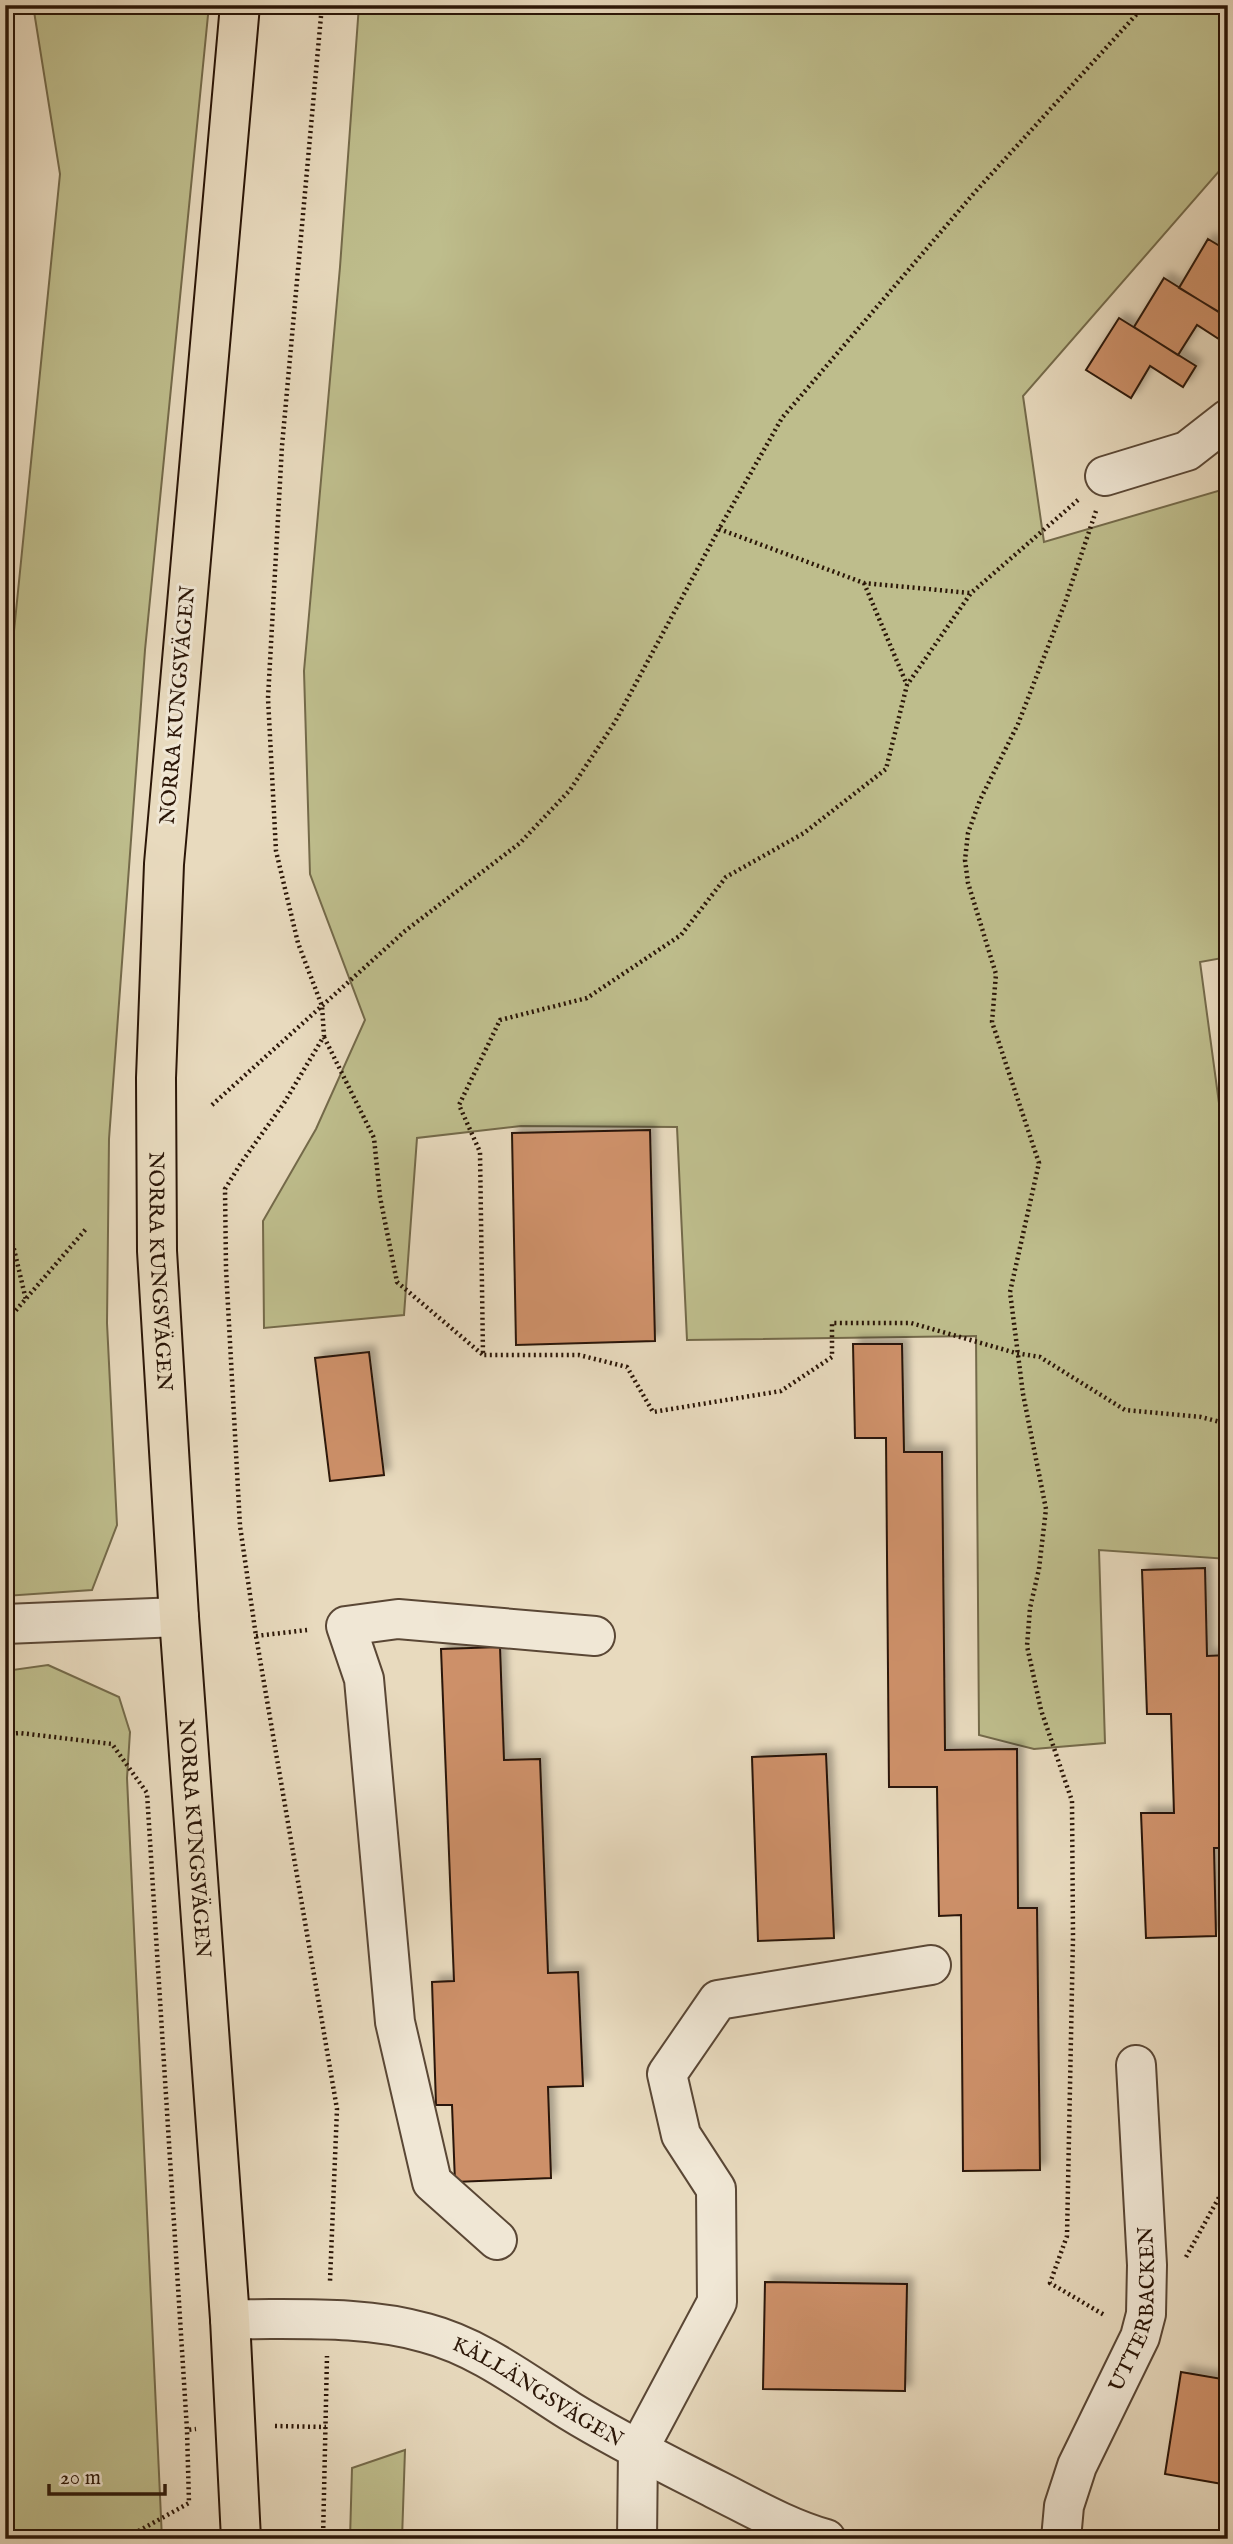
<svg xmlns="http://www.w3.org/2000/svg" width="1233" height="2544" font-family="'IM FELL English',serif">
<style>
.green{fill:#bebd8c;stroke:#746a4a;stroke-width:2}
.building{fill:#cd9069;stroke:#2b1607;stroke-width:2;filter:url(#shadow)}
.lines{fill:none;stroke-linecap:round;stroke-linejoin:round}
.minor-casing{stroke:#5a4735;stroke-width:42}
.major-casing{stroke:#2b1607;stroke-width:42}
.path{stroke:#2b1607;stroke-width:4.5;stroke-dasharray:2 3.5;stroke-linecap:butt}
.minor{stroke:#f0e7d5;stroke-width:38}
.major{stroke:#e8dabe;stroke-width:38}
.labels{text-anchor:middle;stroke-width:6;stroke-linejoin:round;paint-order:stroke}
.street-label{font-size:21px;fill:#2b1607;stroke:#f0e7d5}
</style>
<defs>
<filter id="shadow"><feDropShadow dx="6" dy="-6" stdDeviation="3.5" flood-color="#0004"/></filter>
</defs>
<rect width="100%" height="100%" fill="#e8dabe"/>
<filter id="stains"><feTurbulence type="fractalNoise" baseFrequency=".00286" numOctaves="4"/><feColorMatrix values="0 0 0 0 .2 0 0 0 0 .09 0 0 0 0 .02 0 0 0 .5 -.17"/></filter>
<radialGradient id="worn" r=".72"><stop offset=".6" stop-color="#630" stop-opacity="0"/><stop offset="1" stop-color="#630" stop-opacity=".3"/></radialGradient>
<path class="green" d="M33,5H209L145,650L109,1139L107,1323L117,1525L92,1590L5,1596V657L14,631L60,174Z
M359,5H1228V161L1023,396L1044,542L1228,488V957L1200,962L1228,1170V1559L1099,1550L1105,1743L1034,1749L979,1735L976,1336L687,1340L677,1127L521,1126L417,1138L404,1315L264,1328L263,1221L316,1129L365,1020L310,874L304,671L340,267Z
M48,1665L119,1697L130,1732L127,1778L162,2539H5V1671Z
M405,2450L402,2539H350L352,2468Z"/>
<path class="building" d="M1208,239L1228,251V313L1226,316L1179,288Z
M1164,278L1228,318V345L1197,325L1178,355L1134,327Z
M1119,318L1196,366L1183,387L1150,366L1131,398L1086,370Z
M650,1130L655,1341L516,1345L512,1133Z
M853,1344H902L904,1452H942L945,1750L1017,1749L1018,1908H1037L1040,2170L963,2171L961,1915L939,1916L937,1787H889L886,1438H855Z
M369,1352L384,1475L330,1481L315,1358Z
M1205,1568L1207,1656L1228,1655V1848H1214L1216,1936L1146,1938L1141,1813H1174L1171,1714H1147L1142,1570Z
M500,1647L504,1760L540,1759L548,1973L578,1972L583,2086L548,2087L551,2178L455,2182L452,2105H436L432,1982L454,1981L441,1649Z
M826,1754L834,1938L758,1941L752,1757Z
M765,2282L907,2284L905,2391L763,2389Z
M1181,2372L1228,2380V2485L1165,2474Z"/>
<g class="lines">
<defs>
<g id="minor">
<path d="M1105,476L1187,451L1228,419"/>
<path d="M5,1624L179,1617"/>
<path d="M497,2240L432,2182L395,2022L364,1679L346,1626L398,1619L595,1636"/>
<path id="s1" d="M230,2319C295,2320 363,2315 426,2333C479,2347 524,2382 570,2411C617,2440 666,2464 715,2489C751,2507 787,2528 826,2539"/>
<path d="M637,2539L638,2450L717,2302L716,2189L681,2135L667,2074L718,2000L931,1965"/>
<path id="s2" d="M1061,2539L1064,2506L1077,2466L1140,2337L1146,2314L1147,2265L1136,2065"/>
</g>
<g id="major">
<path id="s3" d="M240,5L164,864L156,1078L157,1251L179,1617L230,2319L241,2539"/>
</g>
</defs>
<use href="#minor" class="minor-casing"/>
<use href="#major" class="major-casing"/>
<path class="path" d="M322,5L282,446L268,698L276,851L298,943L322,1006L324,1036L284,1103L241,1163L225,1189L226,1269L240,1526L256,1636L337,2109L330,2281
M1078,500L971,593L907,685L886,769L804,833L726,877L681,935L587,998L500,1020L459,1105L480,1152L483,1355H579L627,1367L653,1412L781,1391L832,1357V1323H911L1016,1353L1040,1357L1125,1410L1201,1417L1228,1424
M1096,511L1065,603L1018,724L980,800L968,833L965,860L968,883L996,974L992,1022L1039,1163L1010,1292L1023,1394L1046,1509L1039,1569L1030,1608L1027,1646L1041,1710L1072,1801L1073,1937L1067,2236L1050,2283L1106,2316
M719,529L864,583L970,593
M864,583L907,685
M324,1037L374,1138L380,1197L397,1282L483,1355
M212,1105L405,931L520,843L570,790L615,722L719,529L782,418L975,192L1145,5
M5,1211L26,1300
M5,1323L86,1229
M256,1636L307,1630
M5,1734L20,1733L112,1744L147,1793L187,2430L196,2429
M1186,2257L1228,2181
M275,2426L326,2427
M124,2539L189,2503L187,2430
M323,2539L327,2356"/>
<use href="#minor" class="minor"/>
<use href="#major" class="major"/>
</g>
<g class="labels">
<g class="street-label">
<text transform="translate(177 705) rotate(-85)" y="7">NORRA KUNGSVÄGEN</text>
<text dy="7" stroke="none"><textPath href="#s3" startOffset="1270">NORRA KUNGSVÄGEN</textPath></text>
<text dy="7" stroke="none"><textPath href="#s3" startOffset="1838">NORRA KUNGSVÄGEN</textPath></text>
<text dy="7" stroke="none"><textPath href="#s2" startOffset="245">UTTERBACKEN</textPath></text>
<text dy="7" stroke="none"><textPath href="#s1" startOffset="324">KÄLLÄNGSVÄGEN</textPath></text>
</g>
</g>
<rect width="1233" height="2544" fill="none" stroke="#e8dabe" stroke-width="28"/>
<rect x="7" y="7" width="1219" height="2530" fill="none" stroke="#2b1607" stroke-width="3.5"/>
<rect x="14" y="14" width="1205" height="2516" fill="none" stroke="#2b1607" stroke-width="2"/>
<path d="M49 2484v10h116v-10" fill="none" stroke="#2b1607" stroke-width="3.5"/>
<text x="60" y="2484" font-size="21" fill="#2b1607" stroke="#f0e7d5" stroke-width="5" paint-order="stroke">20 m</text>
<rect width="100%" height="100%" filter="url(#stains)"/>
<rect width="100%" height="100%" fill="url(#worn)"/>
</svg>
